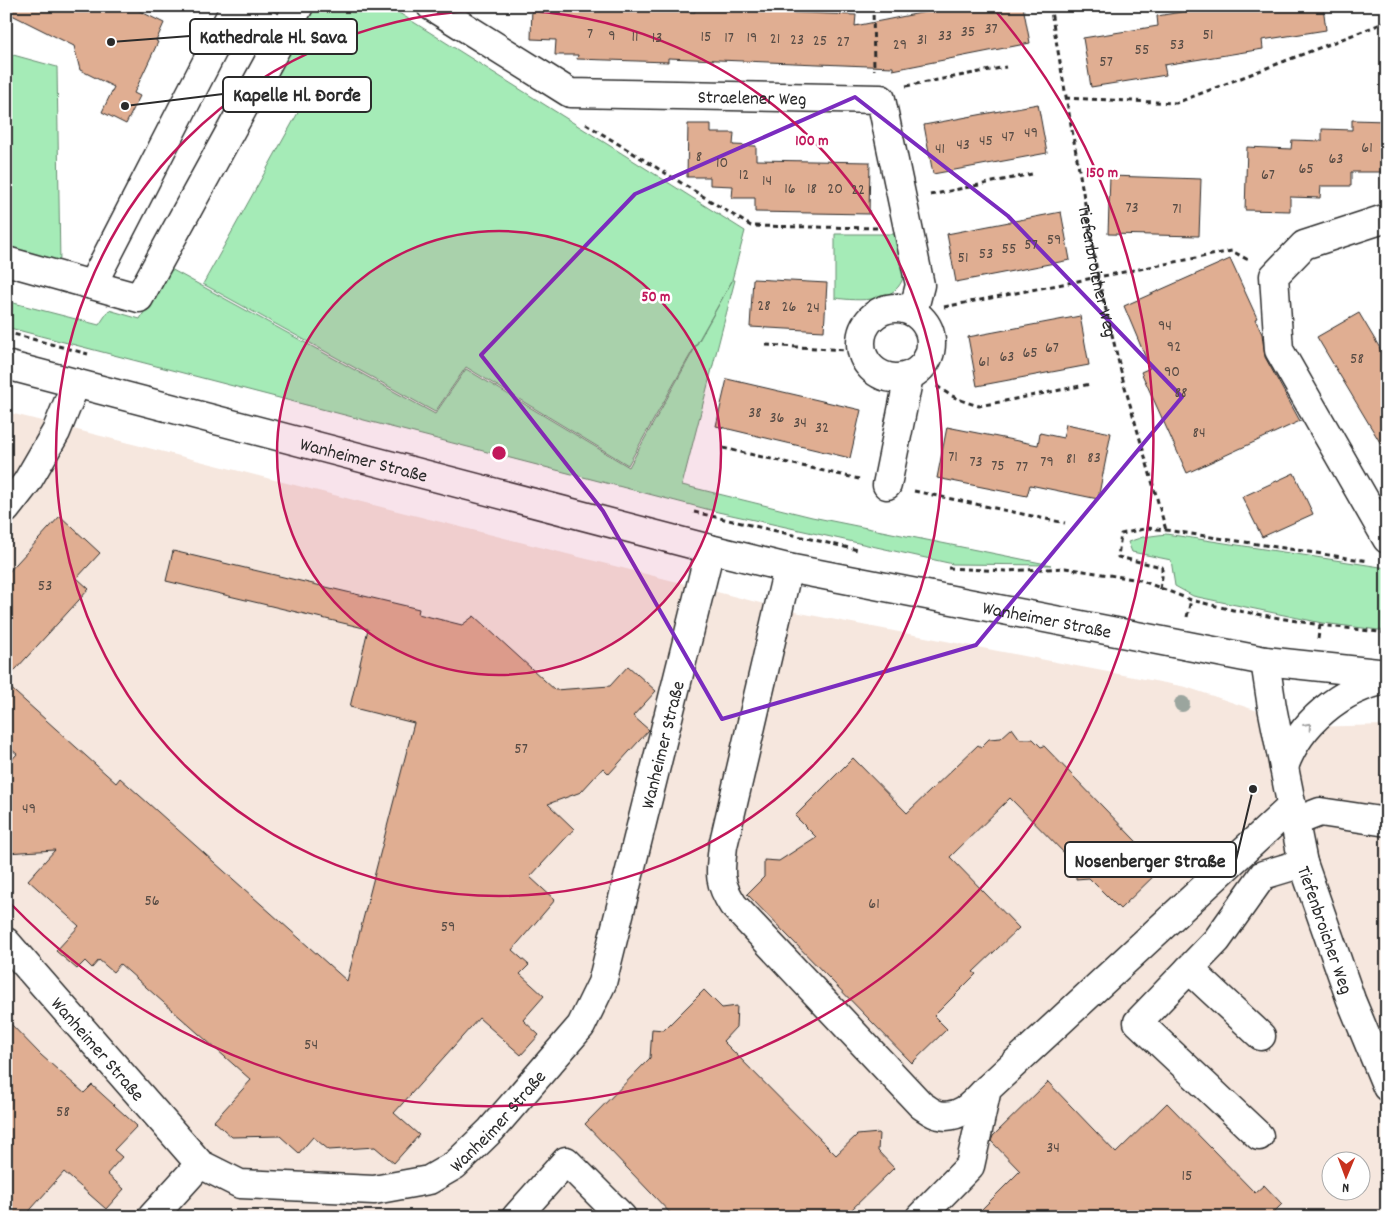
<svg xmlns="http://www.w3.org/2000/svg" width="1393" height="1223" font-family="Dekko,sans-serif">
<style>
.built{fill:#f6e7de;fill-rule:evenodd}
.green{fill:#a5ebb7;stroke:#688b71}
.building{fill:#e0ae92;stroke:#2b2b2b}
.lines{fill:none;stroke-linecap:round;stroke-linejoin:round}
.minor-casing{stroke:#2b2b2b;stroke-width:31}
.path{stroke:#2b2b2b;stroke-width:3;stroke-dasharray:5 4;stroke-linecap:butt}
.minor{stroke:#fff;stroke-width:28}
.tree{fill:#9ba59e}
.oneway{stroke:#a0a0a0}
.marked{fill:none;stroke:#7b2cbf;stroke-width:4;stroke-linejoin:round}
.ring{fill:none;stroke:#c2185b;stroke-width:2.5}
.labels{text-anchor:middle;stroke-width:5;stroke-linejoin:round;paint-order:stroke}
.number-label{font-size:16px;fill:#584c45}
.street-label{font-size:19px;fill:#2b2b2b;stroke:#fff}
.centre{fill:#c2185b;stroke:#fff;stroke-width:2.5}
.ring-label{font-size:15px;text-anchor:middle;font-weight:bold;fill:#c2185b;stroke:#fff;stroke-width:5;stroke-linejoin:round;paint-order:stroke}
.leader{fill:none;stroke:#2b2b2b;stroke-width:2}
.callout-dot{fill:#2b2b2b;stroke:#fff;stroke-width:2}
.callout{fill:#fff;stroke:#2b2b2b;stroke-width:2}
.callout-label{font-size:20px;text-anchor:middle;font-weight:bold;fill:#2b2b2b}
</style>
<rect width="100%" height="100%" fill="#fff"/>
<filter id="ink" filterUnits="userSpaceOnUse"><feTurbulence type="fractalNoise" baseFrequency=".02" numOctaves="2"/><feDisplacementMap in="SourceGraphic" scale="10" xChannelSelector="R" yChannelSelector="G"/><feConvolveMatrix kernelMatrix="1 2 1 2 8 2 1 2 1" color-interpolation-filters="sRGB"/></filter>
<g filter="url(#ink)">
<path class="built" d="M6,412L800,613L1186,687L1306,727L1387,725V1217H6ZM1330,1160H1360V1190H1330Z"/>
<path class="green" d="M313,6H388L745,231L732,280H735L682,485L812,517L1051,565L953,564L718,512L6,327V301L99,325L109,310L140,319L169,268L435,414L466,369L629,467L732,281L628,465L466,367L435,412L203,284L300,109L267,90Z
M6,53L57,67L60,265L6,250Z
M835,234H896L904,273C900,304 857,301 835,298Z
M1166,534L1387,568V631L1322,623L1193,596L1175,586L1171,560L1132,552L1128,542L1143,537Z"/>
<path class="building" d="M6,6H129L164,23L156,41L158,42L134,93L140,96L126,124L102,112L114,87L80,70L74,46L6,12Z
M532,6H579L695,12V9L856,15L855,26L956,6H1023L1030,43L893,70V67L668,58V62L577,59L578,55H555L556,40L531,39Z
M1218,6H1323L1326,30L1262,40L1263,49L1164,65L1166,75L1091,87L1083,38L1158,26L1157,16Z
M1038,104L1047,153L933,174L924,125Z
M1352,120L1387,121V161H1381V172H1351V186H1321L1320,198L1290,197V211L1245,210L1247,147L1291,149L1292,140L1322,141V129L1352,130Z
M688,124H711V133H734L733,145L756,146V160L870,162L869,214L755,212V198H732L733,186L710,185V177H687Z
M1110,176L1201,179L1199,236L1108,234Z
M1061,212L1070,260L956,282L947,234Z
M1230,259L1257,318L1255,319L1262,334L1265,357L1300,421L1187,473L1141,372L1150,368L1124,306Z
M753,279L827,283L824,331L750,327Z
M1359,313L1387,360V454L1317,337Z
M1080,316L1089,365L977,386L968,337Z
M727,379L861,410L850,458L716,426Z
M1066,424L1111,433L1098,499L1030,485L1027,496L937,478L947,427L1038,445L1040,433L1063,438Z
M1294,473L1313,514L1262,537L1242,497Z
M60,516L100,553L77,578L89,589L6,680V575Z
M173,551L419,609L418,614L462,625L474,616L555,690L610,686L628,666L656,691L633,716L649,730L609,774L603,768L581,792L548,804L574,829L530,877L555,900L512,950L529,965L520,974L544,996L523,1020L539,1035L521,1055L479,1018L394,1113L419,1135L394,1163L375,1147L329,1150L313,1137L299,1153L280,1136L232,1137L214,1121L251,1080L120,964L113,972L99,960L92,968L85,961L77,969L56,951L79,926L28,880L55,850L6,853V766L17,754L6,745V684L116,783L120,778L347,981L414,723L350,707L368,629L166,581Z
M1012,728L1020,739H1033L1041,747L1044,746L1162,868L1120,909L1089,878L1076,879V865L1010,798L950,857L1019,928L973,972L976,974L934,1016L947,1029L912,1063L747,894L764,877V860L779,861L816,837L795,816L853,758L907,813L978,745L981,747L989,739L1001,738Z
M704,990L722,1008L737,1006L736,1027L723,1041L836,1155L857,1135L879,1133L878,1151L894,1168L844,1217H674L585,1124L650,1058L652,1029L664,1030Z
M6,1019L41,1055L84,1093L92,1085L137,1126L114,1150L122,1157L107,1174L124,1189L106,1209L64,1172L24,1217H6Z
M1048,1082L1116,1153L1167,1103L1255,1193L1264,1185L1282,1204L1274,1212L1279,1217H974L1020,1171L991,1141L993,1136Z"/>
<g class="lines">
<defs>
<g id="minor">
<path d="M233,6L284,33"/>
<path id="s2" d="M431,6L570,93L881,99L920,285L913,312"/>
<path d="M1387,218L1304,245L1274,276L1279,350L1387,539"/>
<path d="M6,261L139,298L299,6"/>
<path d="M92,285L235,7"/>
<circle cx="896" cy="343" r="35"/>
<path id="s3" d="M6,365L710,549L788,568L1265,661L1387,674"/>
<path d="M887,485L909,376"/>
<path d="M6,509L27,482L56,432L76,383"/>
<path d="M788,568L723,846C720,873 718,882 733,905L921,1105C926,1108 933,1114 939,1115C960,1120 974,1103 987,1089"/>
<path id="s4" d="M1265,661L1272,707L1303,863L1351,1000L1387,1087"/>
<path d="M1284,767C1299,724 1341,688 1387,680"/>
<path d="M1294,822L1320,812L1387,822"/>
<path id="s5" d="M6,942L200,1164L240,1184L374,1190L429,1180L455,1165L491,1130L581,1026L602,983L710,549"/>
<path d="M1189,969L1261,1036"/>
<path d="M1259,1136L1138,1022L1217,940L1263,875L1303,863"/>
<path d="M152,1217L200,1164"/>
<path d="M516,1217L566,1161L622,1217"/>
<path d="M920,1217L970,1166L987,1089L1291,807"/>
</g>
</defs>
<use href="#minor" class="minor-casing"/>
<g class="path">
<path d="M873,6L874,70"/>
<path id="s1" d="M1050,6L1098,277L1123,380L1166,530"/>
<path d="M906,86L1006,67"/>
<path d="M1065,98L1176,103L1381,24L1387,20"/>
<path d="M586,124L751,226L878,228"/>
<path d="M930,195L1032,174"/>
<path d="M944,307L1232,251L1250,261"/>
<path d="M6,332L88,354"/>
<path d="M766,345L862,351"/>
<path d="M937,386C949,396 964,402 979,406L1091,384"/>
<path d="M723,448L859,479"/>
<path d="M914,491L1065,523"/>
<path d="M694,512L858,550"/>
<path d="M948,568L1005,571L1065,568L1140,580L1191,600L1233,610L1320,625L1387,633"/>
<path d="M1160,589L1162,577V567L1118,557L1121,534L1148,528L1166,530L1368,561"/>
<path d="M1187,617L1191,600"/>
<path d="M1318,639L1320,625"/>
</g>
<use href="#minor" class="minor"/>
</g>
<circle class="tree" cx="1182" cy="704" r="8"/>
<defs><path id="oneway-chevron" d="M-2-3.5L2.5 0L-2 3.5" fill="none" stroke-width="1.6" stroke-linecap="round" stroke-linejoin="round" transform="scale(1.25)"/></defs>
<use class="oneway" href="#oneway-chevron" transform="translate(1308 726) rotate(-49)"/>
</g>
<path class="marked" d="M855,97L1008,216L1182,397L976,645L722,719L603,511L481,355L635,194Z"/>
<circle cx="499" cy="453" r="222" fill="#c2185b" fill-opacity=".12"/>
<g class="ring">
<circle cx="499" cy="453" r="222"/>
<circle cx="499" cy="453" r="443"/>
<path d="M993 8A665 665 0 0 1 9 902"/>
</g>
<g class="labels">
<g class="number-label">
<text x="991" y="33">37</text>
<text x="968" y="36">35</text>
<text x="590" y="38">7</text>
<text x="1208" y="39">51</text>
<text x="612" y="40">9</text>
<text x="945" y="40">33</text>
<text x="635" y="41">11</text>
<text x="706" y="41">15</text>
<text x="657" y="42">13</text>
<text x="729" y="42">17</text>
<text x="752" y="42">19</text>
<text x="775" y="43">21</text>
<text x="797" y="44">23</text>
<text x="922" y="44">31</text>
<text x="820" y="45">25</text>
<text x="843" y="46">27</text>
<text x="900" y="49">29</text>
<text x="1177" y="49">53</text>
<text x="1142" y="54">55</text>
<text x="1106" y="66">57</text>
<text x="1031" y="137">49</text>
<text x="1008" y="141">47</text>
<text x="986" y="145">45</text>
<text x="963" y="149">43</text>
<text x="1367" y="152">61</text>
<text x="940" y="153">41</text>
<text x="699" y="161">8</text>
<text x="1336" y="163">63</text>
<text x="722" y="167">10</text>
<text x="1306" y="173">65</text>
<text x="744" y="179">12</text>
<text x="1268" y="179">67</text>
<text x="767" y="185">14</text>
<text x="790" y="193">16</text>
<text x="812" y="193">18</text>
<text x="835" y="193">20</text>
<text x="858" y="194">22</text>
<text x="1132" y="212">73</text>
<text x="1177" y="213">71</text>
<text x="1054" y="244">59</text>
<text x="1031" y="249">57</text>
<text x="1009" y="253">55</text>
<text x="986" y="258">53</text>
<text x="963" y="262">51</text>
<text x="764" y="310">28</text>
<text x="789" y="311">26</text>
<text x="813" y="312">24</text>
<text x="1165" y="330">94</text>
<text x="1174" y="351">92</text>
<text x="1052" y="352">67</text>
<text x="1030" y="357">65</text>
<text x="1007" y="361">63</text>
<text x="1357" y="363">58</text>
<text x="984" y="366">61</text>
<text x="1172" y="376">90</text>
<text x="1181" y="397">88</text>
<text x="755" y="417">38</text>
<text x="777" y="422">36</text>
<text x="800" y="427">34</text>
<text x="822" y="432">32</text>
<text x="1199" y="437">84</text>
<text x="953" y="461">71</text>
<text x="1094" y="462">83</text>
<text x="1071" y="463">81</text>
<text x="976" y="466">73</text>
<text x="1047" y="466">79</text>
<text x="998" y="470">75</text>
<text x="1022" y="471">77</text>
<text x="45" y="590">53</text>
<text x="521" y="753">57</text>
<text x="29" y="813">49</text>
<text x="152" y="905">56</text>
<text x="874" y="908">61</text>
<text x="448" y="931">59</text>
<text x="311" y="1049">54</text>
<text x="63" y="1116">58</text>
<text x="1053" y="1152">34</text>
<text x="1187" y="1180">15</text>
</g>
<g class="street-label">
<text dy="7" stroke="none"><textPath href="#s2" startOffset="346">Straelener Weg</textPath></text>
<text dy="7" stroke="none"><textPath href="#s1" startOffset="269">Tiefenbroicher Weg</textPath></text>
<text dy="7" stroke="none"><textPath href="#s3" startOffset="370">Wanheimer Straße</textPath></text>
<text dy="7" stroke="none"><textPath href="#s3" startOffset="1072">Wanheimer Straße</textPath></text>
<text dy="7" stroke="none"><textPath href="#s5" startOffset="1041">Wanheimer Straße</textPath></text>
<text dy="7" stroke="none"><textPath href="#s4" startOffset="276">Tiefenbroicher Weg</textPath></text>
<text dy="7" stroke="none"><textPath href="#s5" startOffset="141">Wanheimer Straße</textPath></text>
<text dy="7" stroke="none"><textPath href="#s5" startOffset="621">Wanheimer Straße</textPath></text>
</g>
</g>
<circle cx="499" cy="453" r="8" class="centre"/>
<g class="ring-label">
<text x="812" y="145">100 m</text>
<text x="1102" y="177">150 m</text>
<text x="656" y="301">50 m</text>
</g>
<path class="leader" d="M111 42L190 36M125 106L223 94M1253 789L1236 860"/>
<g class="callout-dot">
<circle cx="111" cy="42" r="5"/>
<circle cx="125" cy="106" r="5"/>
<circle cx="1253" cy="789" r="5"/>
</g>
<g class="callout">
<rect x="190" y="19" width="167" height="35" rx="5"/>
<rect x="223" y="77" width="148" height="35" rx="5"/>
<rect x="1065" y="842" width="171" height="35" rx="5"/>
</g>
<g class="callout-label">
<text x="273" y="43">Kathedrale Hl. Sava</text>
<text x="297" y="101">Kapelle Hl. Đorđe</text>
<text x="1150" y="867">Nosenberger Straße</text>
</g>
<rect width="1393" height="1223" fill="none" stroke="#fff" stroke-width="25"/>
<rect x="12" y="12" width="1368" height="1198" fill="none" stroke="#2b2b2b" stroke-width="2" filter="url(#ink)"/>
<g transform="translate(1346 1176) rotate(181)"><circle r="24" fill="#ffffff" stroke="#aaaaaa"/>
<path d="M0-4L9 19L0 12L-9 19Z" fill="#c8321e"/>
<text y="-8" font-size="14" font-weight="bold" text-anchor="middle" fill="#2b2b2b">N</text>
</g>
</svg>
